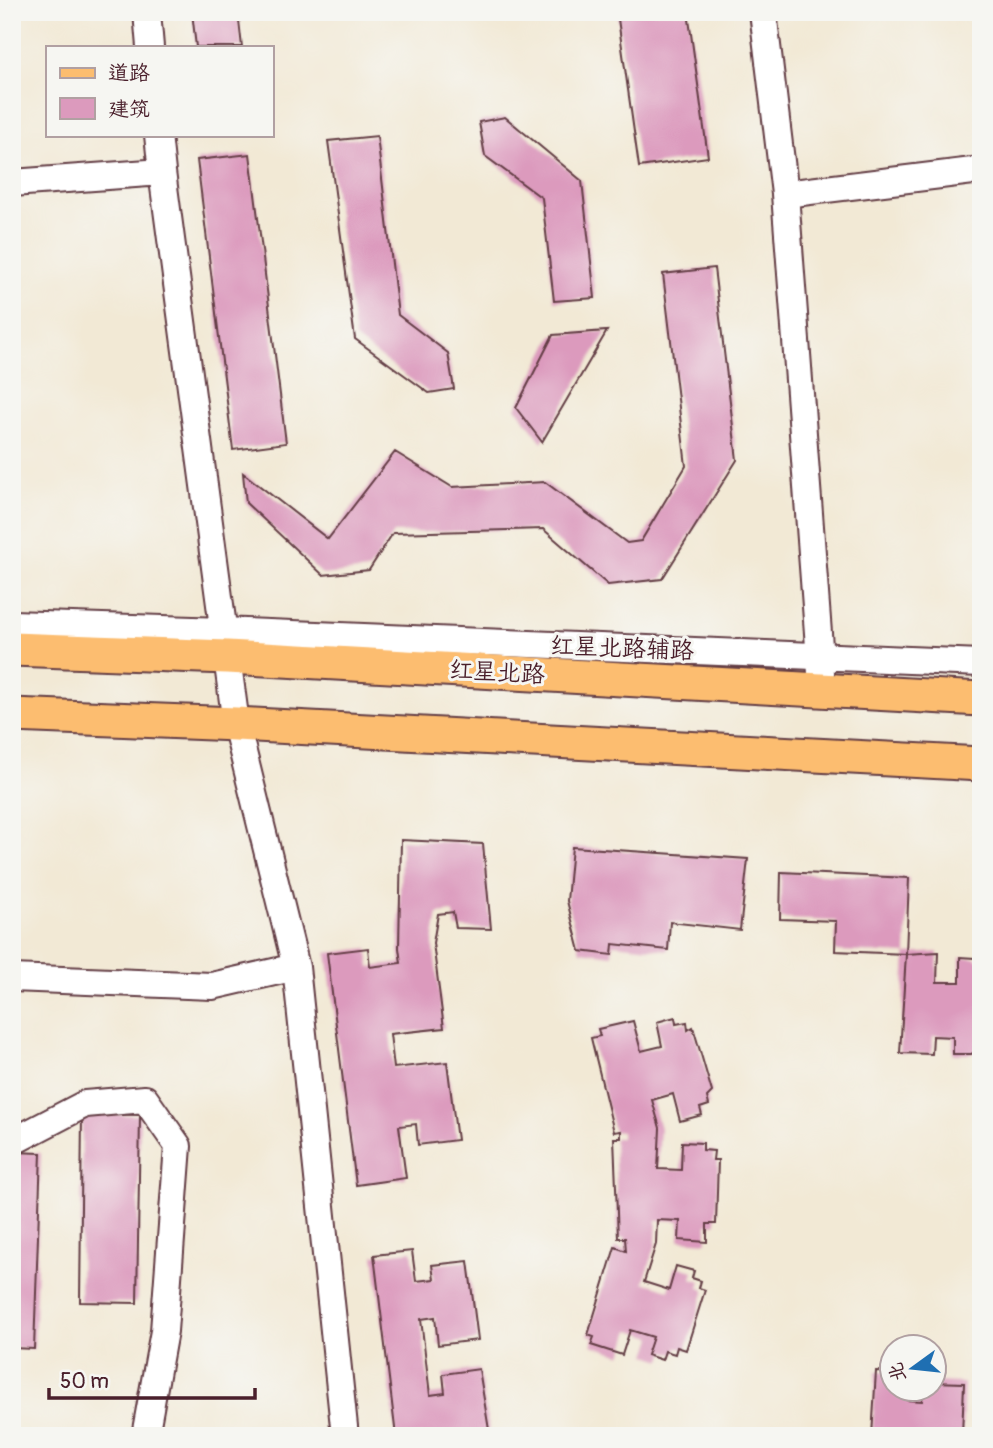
<svg xmlns="http://www.w3.org/2000/svg" width="993" height="1448" font-family="Pangolin,'LXGW WenKai TC',sans-serif">
<style>
.building{fill:#dc9abd}
.lines{fill:none;stroke-linecap:round;stroke-linejoin:round}
.minor-casing{stroke:#633d44;stroke-width:30}
.major-casing{stroke:#633d44;stroke-width:37}
.minor{stroke:#fff;stroke-width:26}
.major{stroke:#fcbd6f;stroke-width:33}
.labels{text-anchor:middle;stroke-width:6;stroke-linejoin:round;paint-order:stroke}
.street-label{font-size:24px;fill:#4a1f2b;stroke:#f6f6f2}
</style>
<rect width="100%" height="100%" fill="#f6f6f2"/>
<filter id="ink" filterUnits="userSpaceOnUse"><feTurbulence type="fractalNoise" baseFrequency=".0143" numOctaves="2"/><feDisplacementMap in="SourceGraphic" scale="14" xChannelSelector="R" yChannelSelector="G"/><feConvolveMatrix kernelMatrix="1 2 1 2 8 2 1 2 1" color-interpolation-filters="sRGB"/></filter>
<filter id="wash" filterUnits="userSpaceOnUse"><feTurbulence type="fractalNoise" baseFrequency=".00686" numOctaves="4" result="noise"/><feDisplacementMap in="SourceGraphic" scale="28" xChannelSelector="R" yChannelSelector="G"/><feGaussianBlur stdDeviation="1.57" result="paint"/><feColorMatrix in="noise" values="0 0 0 0 0 0 0 0 0 0 0 0 0 0 0 0 0 1.4 0 .05"/><feComposite in="paint" operator="in"/></filter>
<g filter="url(#wash)">
<rect width="100%" height="100%" fill="#f2e9d5"/>
<g id="blocks">
<path class="building" d="M192,12H238L242,47H196Z
M617,12H688L708,157L639,167Z
M505,117L582,181L595,298L554,301L542,198L485,156L479,122Z
M377,136L398,315L448,353L454,389L429,393L355,339L328,141Z
M250,154L286,443L233,450L197,160Z
M714,268L737,460L662,579L608,585L543,529L393,533L369,570L323,575L246,503L243,473L328,539L395,452L452,487L545,482L627,543L641,541L686,466L663,274Z
M607,331L542,442L516,408L553,335Z
M401,840L483,844L491,929L456,928L453,912L438,914L433,943L444,1028L390,1034L394,1068L447,1062L457,1140L418,1145L416,1124L399,1126L406,1178L356,1185L327,953L368,948L370,967L401,963L399,948Z
M572,847L748,859L740,930L670,922L668,950L613,944L612,955L580,951L567,901Z
M781,872L909,878L906,954L938,952L937,982H960V957L975,958L981,963V1050L971,1054H953V1037L933,1036L932,1054L900,1053L906,954L835,951L836,921L780,919Z
M675,1017L676,1024L687,1022L688,1030L693,1027L712,1092L707,1097L709,1105L700,1108L702,1115L680,1121L673,1094L652,1100L660,1128L658,1169L681,1170L682,1142L703,1143V1150L714,1151L713,1160H718L716,1224H707V1242L679,1240L680,1221L657,1220L656,1244L644,1282L669,1290L676,1266L694,1271L692,1278L701,1281L699,1288L705,1290L686,1350L677,1347L675,1354L665,1351L662,1360L647,1355L653,1337L630,1330L622,1355L591,1345L594,1337L588,1335L615,1247L626,1251L625,1238H618L614,1138H621V1131L614,1132L591,1038L600,1036L598,1029L633,1021L641,1051L662,1046L657,1022Z
M82,1114L140,1115L137,1303L80,1302Z
M12,1152L41,1153L34,1349L12,1348Z
M412,1251L416,1281L434,1279L432,1265L468,1261L478,1340L438,1345L435,1317L421,1319L430,1395L445,1393L443,1374L479,1369L490,1436H450L449,1434L396,1436L374,1255Z
M876,1371L892,1372V1388H908L907,1400L922,1401L923,1388H934V1382L964,1383L962,1436H872Z"/>
</g>
</g>
<g filter="url(#ink)">
<use href="#blocks" fill-opacity="0" stroke="#633d44" stroke-width="2"/>
<g class="lines">
<defs>
<path id="minor" d="M147,12L150,47
M763,12L785,194L821,673
M158,135L162,172L236,724L296,967L345,1436
M12,183L162,172
M785,194L981,170
M12,624L223,631L981,663
M12,978L212,986L296,967
M12,1142L85,1104L145,1099L178,1146L164,1331L145,1436"/>
<path id="major" d="M12,649L227,657L981,699
M12,715L236,724L981,764"/>
</defs>
<use href="#minor" class="minor-casing"/>
<use href="#major" class="major-casing"/>
<use href="#minor" class="minor"/>
<use href="#major" class="major"/>
</g>
</g>
<g class="labels">
<g class="street-label">
<text transform="translate(622 648) rotate(2)" y="8">红星北路辅路</text>
<text transform="translate(497 672) rotate(3)" y="8">红星北路</text>
</g>
</g>
<rect width="993" height="1448" fill="none" stroke="#f6f6f2" stroke-width="42"/>
<rect x="46" y="46" width="228" height="91" fill="#f6f6f2" stroke="#b1a0a2" stroke-width="2"/>
<rect x="60" y="68" width="35" height="10" fill="#fcbd6f" stroke="#b1a0a2" stroke-width="2"/>
<text x="108" y="80" font-size="21" fill="#4a1f2b">道路</text>
<rect x="60" y="98" width="35" height="21" fill="#dc9abd" stroke="#b1a0a2" stroke-width="2"/>
<text x="108" y="116" font-size="21" fill="#4a1f2b">建筑</text>
<g transform="translate(913 1368) rotate(255)"><circle r="33" fill="#f6f6f2" stroke="#b1a0a2" stroke-width="2"/>
<path d="M0-5L12 26L0 18L-12 26Z" fill="#1f6fb2"/>
<text y="-10" font-size="19" font-weight="bold" text-anchor="middle" fill="#4a1f2b">北</text>
</g>
<path d="M49 1388v10h206v-10" fill="none" stroke="#4a1f2b" stroke-width="3.5"/>
<text x="60" y="1388" font-size="21" fill="#4a1f2b" stroke="#f6f6f2" stroke-width="5" paint-order="stroke">50 m</text>
</svg>
